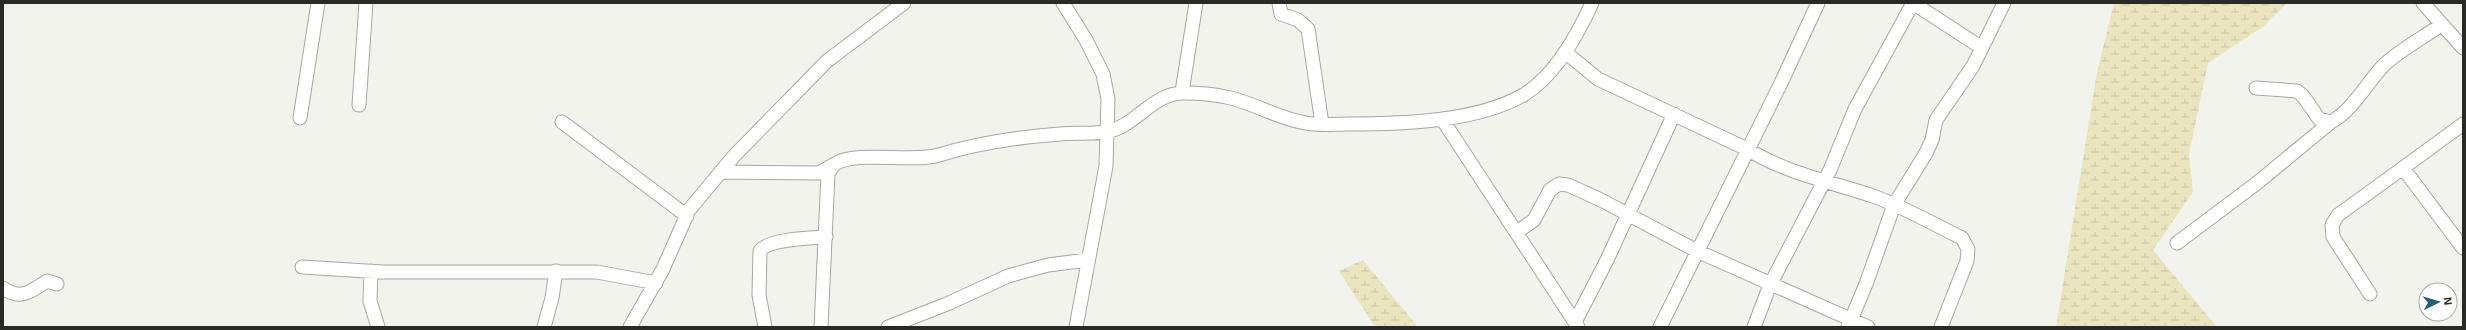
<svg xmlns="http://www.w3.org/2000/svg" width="2466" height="330" font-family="Helvetica,sans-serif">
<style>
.wetland{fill:url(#wetland-marsh)}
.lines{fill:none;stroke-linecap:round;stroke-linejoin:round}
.minor-casing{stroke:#a7a7a2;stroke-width:15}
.minor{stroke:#fff;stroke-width:13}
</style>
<defs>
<pattern id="wetland-marsh" width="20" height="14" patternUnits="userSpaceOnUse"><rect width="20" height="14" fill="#eae5bf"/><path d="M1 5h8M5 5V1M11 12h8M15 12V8" fill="none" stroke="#c9c4a4"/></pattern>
</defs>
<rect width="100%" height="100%" fill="#f3f3ee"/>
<path class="wetland" d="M2114,3H2287L2264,26L2208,63L2189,154L2193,192L2153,250L2217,327H2056L2097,72Z
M1363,260L1418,327H1375L1339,271Z"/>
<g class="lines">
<defs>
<path id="minor" d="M1063,3L1086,40L1103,74L1108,99L1106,166L1076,327
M1279,3L1281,14L1298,20L1308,29L1322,124
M1913,3L1982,48
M2423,3L2463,48
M1565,52L1598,79L1747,149C1786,173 1831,182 1873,196C1904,207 1933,224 1962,238L1968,249L1967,261L1941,327
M2256,88L2297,91L2303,96L2319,119L2331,122C2353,110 2366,84 2383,66C2398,51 2424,37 2441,25
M1182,92L1196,3
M359,105L366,3
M300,118L318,3
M1442,119L1578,327
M562,122L687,216
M2463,124L2403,168L2463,248
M720,172L819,173L833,165
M1517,232L1534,220L1550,190L1559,184L1568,185L1601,200L1697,251L1868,327
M2177,243L2257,183L2331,122
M302,267L382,272H597L656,283
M371,271L370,301L378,327
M3,288C20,301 32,291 47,281L57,284
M2370,294L2333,237L2332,225L2338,215L2403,168
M1575,322L1607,260L1674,114
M544,327L552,298L556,271
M630,327L663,269L689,210L734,156L827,61L904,3
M765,327L759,295L760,251C768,239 811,238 826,237
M821,327L828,174C830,171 832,166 835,164C856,150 913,163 939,155C978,143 1019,137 1060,134C1076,132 1094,135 1110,131C1137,124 1155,92 1184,93C1197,93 1212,94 1226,97C1253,102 1278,119 1306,123C1319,126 1334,124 1348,124C1402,124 1478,122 1525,94C1555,75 1578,34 1592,3
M888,327L947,304L1008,276L1048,265L1087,260
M1660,327L1781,83L1818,3
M1754,327L1770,285L1830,170L1855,109L1913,3
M1848,327L1866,284L1894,205L1926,153L1932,140L1936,120L1973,66L2004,3"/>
</defs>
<use href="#minor" class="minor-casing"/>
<use href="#minor" class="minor"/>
</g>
<rect width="2466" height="330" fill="none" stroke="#292927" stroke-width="8"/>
<g transform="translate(2438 302) rotate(85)"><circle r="19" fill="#ffffff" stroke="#a9a9a9"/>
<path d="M0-3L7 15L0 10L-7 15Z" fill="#255c77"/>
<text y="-6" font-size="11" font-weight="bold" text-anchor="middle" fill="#292927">N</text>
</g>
</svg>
